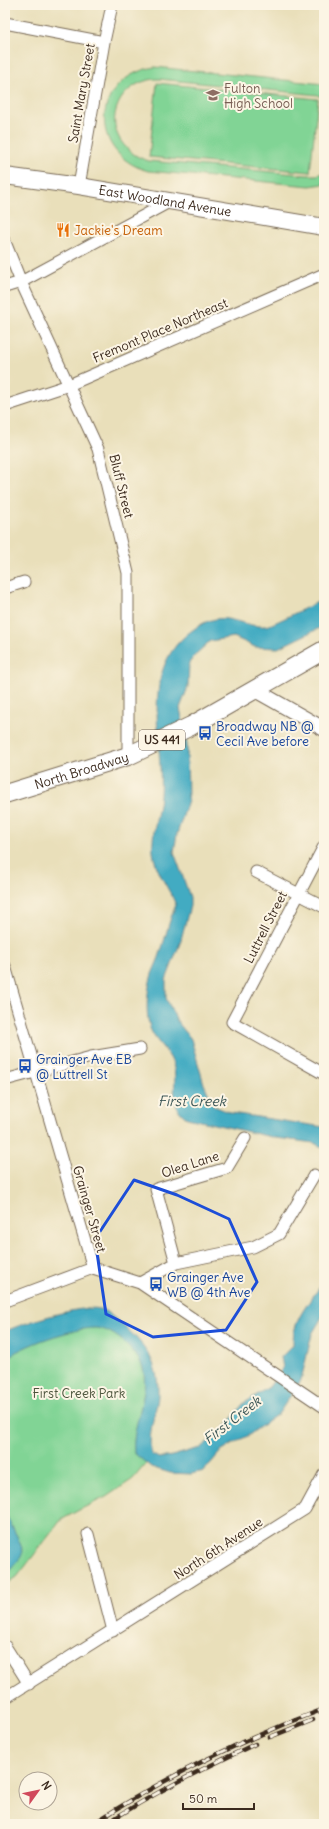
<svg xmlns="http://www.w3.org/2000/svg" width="329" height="1829" font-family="Delius,sans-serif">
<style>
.green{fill:#81d495;stroke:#5e7f5a}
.water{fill:#42abc2;stroke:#3e6a70}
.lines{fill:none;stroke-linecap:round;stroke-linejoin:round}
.minor-casing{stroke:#786955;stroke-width:13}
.tertiary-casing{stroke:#786955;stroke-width:16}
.secondary-casing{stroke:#786955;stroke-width:18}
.primary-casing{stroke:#786955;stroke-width:20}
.minor{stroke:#fff;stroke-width:11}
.tertiary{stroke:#fff;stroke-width:14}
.secondary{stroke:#fff;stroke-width:16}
.primary{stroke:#fff;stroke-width:18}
.rail-casing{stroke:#3b2a1e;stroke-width:4.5}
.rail{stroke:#fcf5e5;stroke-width:3;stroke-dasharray:9;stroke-linecap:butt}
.marked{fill:none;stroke:#1d4ed8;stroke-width:3;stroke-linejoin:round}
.labels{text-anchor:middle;stroke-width:4;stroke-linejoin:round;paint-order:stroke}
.shield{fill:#fcf5e5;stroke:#75675a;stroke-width:1}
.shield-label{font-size:12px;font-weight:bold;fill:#3b2a1e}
.education-label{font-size:13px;fill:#785e54;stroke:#fcf5e5;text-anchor:start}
.street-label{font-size:13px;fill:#3b2a1e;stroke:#fcf5e5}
.food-label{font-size:13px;fill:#c56008;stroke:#fcf5e5;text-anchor:start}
.transit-label{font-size:13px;fill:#164399;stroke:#fcf5e5;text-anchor:start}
.park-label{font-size:13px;fill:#4c543c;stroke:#fcf5e5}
.water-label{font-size:14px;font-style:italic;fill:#3d5757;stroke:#fcf5e5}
</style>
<rect width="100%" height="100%" fill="#fcf5e5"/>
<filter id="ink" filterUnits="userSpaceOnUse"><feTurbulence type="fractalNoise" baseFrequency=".025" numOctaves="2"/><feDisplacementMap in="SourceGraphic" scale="8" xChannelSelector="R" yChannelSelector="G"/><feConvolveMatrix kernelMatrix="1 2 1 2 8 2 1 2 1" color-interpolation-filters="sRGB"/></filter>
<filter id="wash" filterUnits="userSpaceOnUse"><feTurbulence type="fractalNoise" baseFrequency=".012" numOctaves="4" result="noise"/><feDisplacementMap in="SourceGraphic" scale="16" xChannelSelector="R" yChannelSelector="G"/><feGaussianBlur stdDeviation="0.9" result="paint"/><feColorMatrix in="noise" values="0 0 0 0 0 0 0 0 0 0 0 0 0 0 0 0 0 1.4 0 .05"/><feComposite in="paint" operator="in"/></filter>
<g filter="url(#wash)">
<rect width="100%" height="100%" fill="#e9dfba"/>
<path class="green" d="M155,67L324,84V98L317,95L159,79C120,79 98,124 130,151C135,156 142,159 149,161L307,175H317L324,172V184L310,186L148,171C86,153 92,77 155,67Z
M157,83L318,99L310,172L149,157Z
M87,1312L143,1349L149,1425L148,1461L133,1479L106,1497L81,1509L61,1520L17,1577L5,1585V1335Z"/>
<path class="water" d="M324,599V626L278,648L255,647L234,637L210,641L196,654L189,663L188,687L180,708L187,744L188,801L177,834L174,852L190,897V906L180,943L166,980V998L177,1021L191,1039L204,1084L214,1106L231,1113L324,1127V1148L314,1143L276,1138L187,1118C166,1104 179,1085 173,1064C168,1050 155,1042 150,1028C145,1012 147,990 152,974C155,966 159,959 161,951C166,936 169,920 176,905C169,888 155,871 153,852C151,834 159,814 160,795C164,734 135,662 202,624C227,610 242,628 266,626C271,625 278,621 283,619C297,612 310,606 324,599Z
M324,1281V1314L312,1334L301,1380L279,1413L249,1435L222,1450L204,1471L191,1474L170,1473L151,1467L134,1453C131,1426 148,1400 144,1373C142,1355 114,1328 95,1328C74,1328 20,1345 5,1360L6,1331C23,1323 83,1304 100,1309C106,1310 115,1319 120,1323C144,1343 159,1361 158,1395C158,1400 156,1407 155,1412C151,1427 149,1440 151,1454L159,1458L172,1456L200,1448L222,1431L243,1404L269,1387L283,1368L281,1357L293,1345C292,1319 310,1302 324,1281Z
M5,1513L17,1536L23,1551L21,1557L5,1576Z"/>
</g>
<g filter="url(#ink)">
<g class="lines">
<defs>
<path id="minor" d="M5,23L104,42
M79,186L104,42L112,5
M5,242L21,282L98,449L128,573V756
M5,287L21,282L171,201
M5,406L69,385L324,274
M5,588L24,582
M324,846L232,1022L324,1074
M256,872L324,907
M5,966L93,1268
M5,1080L91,1057L140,1049
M176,1263L156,1189L227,1168L245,1138
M93,1268L140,1283L324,1407
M140,1283L176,1263L253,1247L279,1234L314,1175
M5,1301L93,1268
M88,1534L113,1631
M5,1646L29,1684
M5,1698L305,1509L324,1474"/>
<path id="tertiary" d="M255,690L324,729"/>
<g id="secondary">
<path id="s1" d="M5,176L79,186L324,227"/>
</g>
<g id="primary">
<path id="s2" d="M5,794L128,756L191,726L324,650"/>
</g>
</defs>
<use href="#minor" class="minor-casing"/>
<use href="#tertiary" class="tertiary-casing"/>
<use href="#secondary" class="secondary-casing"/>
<use href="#primary" class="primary-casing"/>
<use href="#minor" class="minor"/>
<use href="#tertiary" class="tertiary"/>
<use href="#secondary" class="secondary"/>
<use href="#primary" class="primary"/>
<defs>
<path id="rail" d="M270,1737L313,1720
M93,1824C165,1777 243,1739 324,1709
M106,1824C153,1793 204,1768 255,1744"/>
</defs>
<use href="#rail" class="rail-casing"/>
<use href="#rail" class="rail"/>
</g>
</g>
<path class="marked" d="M134,1180L177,1195L229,1219L257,1282L226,1330L153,1337L106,1314L95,1239Z"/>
<defs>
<symbol id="school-bare" viewBox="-9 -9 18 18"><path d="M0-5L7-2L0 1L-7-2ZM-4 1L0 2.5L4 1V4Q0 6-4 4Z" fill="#8d6e63" stroke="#fcf5e5" stroke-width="2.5" paint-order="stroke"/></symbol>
<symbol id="restaurant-bare" viewBox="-9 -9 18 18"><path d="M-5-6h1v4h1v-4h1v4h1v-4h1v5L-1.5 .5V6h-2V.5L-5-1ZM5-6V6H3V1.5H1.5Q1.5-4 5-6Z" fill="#e8710a" stroke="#fcf5e5" stroke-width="2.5" paint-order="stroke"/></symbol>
<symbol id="bus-bare" viewBox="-9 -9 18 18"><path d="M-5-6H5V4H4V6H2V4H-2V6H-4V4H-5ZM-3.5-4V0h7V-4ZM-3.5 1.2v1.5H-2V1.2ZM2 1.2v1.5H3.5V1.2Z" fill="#1a4fb4" stroke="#fcf5e5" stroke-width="2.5" paint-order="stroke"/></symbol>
</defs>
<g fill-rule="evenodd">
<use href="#school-bare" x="203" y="85" width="20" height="20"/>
<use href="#restaurant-bare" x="53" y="220" width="20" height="20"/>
<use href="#bus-bare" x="195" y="723" width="20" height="20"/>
<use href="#bus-bare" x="15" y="1056" width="20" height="20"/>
<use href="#bus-bare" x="146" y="1274" width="20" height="20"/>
</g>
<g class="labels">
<rect class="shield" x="139" y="730" width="46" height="20" rx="3"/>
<g class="shield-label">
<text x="162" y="744">US 441</text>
</g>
<g class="education-label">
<text x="224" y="93">Fulton<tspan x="224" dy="15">High School</tspan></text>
</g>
<g class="street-label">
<text transform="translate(81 93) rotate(-80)" y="5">Saint Mary Street</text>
<text dy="5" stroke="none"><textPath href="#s1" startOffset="162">East Woodland Avenue</textPath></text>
<text transform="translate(160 330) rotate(-23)" y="5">Fremont Place Northeast</text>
<text transform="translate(122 486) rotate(76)" y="5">Bluff Street</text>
<text dy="5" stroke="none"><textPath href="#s2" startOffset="80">North Broadway</textPath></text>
<text transform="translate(265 927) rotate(-63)" y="5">Luttrell Street</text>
<text transform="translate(190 1164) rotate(-18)" y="5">Olea Lane</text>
<text transform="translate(90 1209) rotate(74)" y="5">Grainger Street</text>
<text transform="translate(218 1548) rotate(-33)" y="5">North 6th Avenue</text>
</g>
<g class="food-label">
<text x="74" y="235">Jackie's Dream</text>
</g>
<g class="transit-label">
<text x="216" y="731">Broadway NB @<tspan x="216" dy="15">Cecil Ave before</tspan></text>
<text x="36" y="1064">Grainger Ave EB<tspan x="36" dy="15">@ Luttrell St</tspan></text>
<text x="167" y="1282">Grainger Ave<tspan x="167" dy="15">WB @ 4th Ave</tspan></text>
</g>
<g class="park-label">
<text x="79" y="1398">First Creek Park</text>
</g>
<g class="water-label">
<text x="192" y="1106">First Creek</text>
<text transform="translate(232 1420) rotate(-38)" y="5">First Creek</text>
</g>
</g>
<rect width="329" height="1829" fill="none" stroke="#fcf5e5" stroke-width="20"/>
<g transform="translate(38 1791) rotate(57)"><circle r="19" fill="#fcf5e5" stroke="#afa495"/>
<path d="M0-3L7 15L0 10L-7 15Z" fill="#d1495b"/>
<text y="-6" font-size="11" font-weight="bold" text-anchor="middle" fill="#3b2a1e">N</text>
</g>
<path d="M183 1803v6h71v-6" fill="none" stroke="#3b2a1e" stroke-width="2"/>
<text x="189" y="1803" font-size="12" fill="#3b2a1e" stroke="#fcf5e5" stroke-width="3" paint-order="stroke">50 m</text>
</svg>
